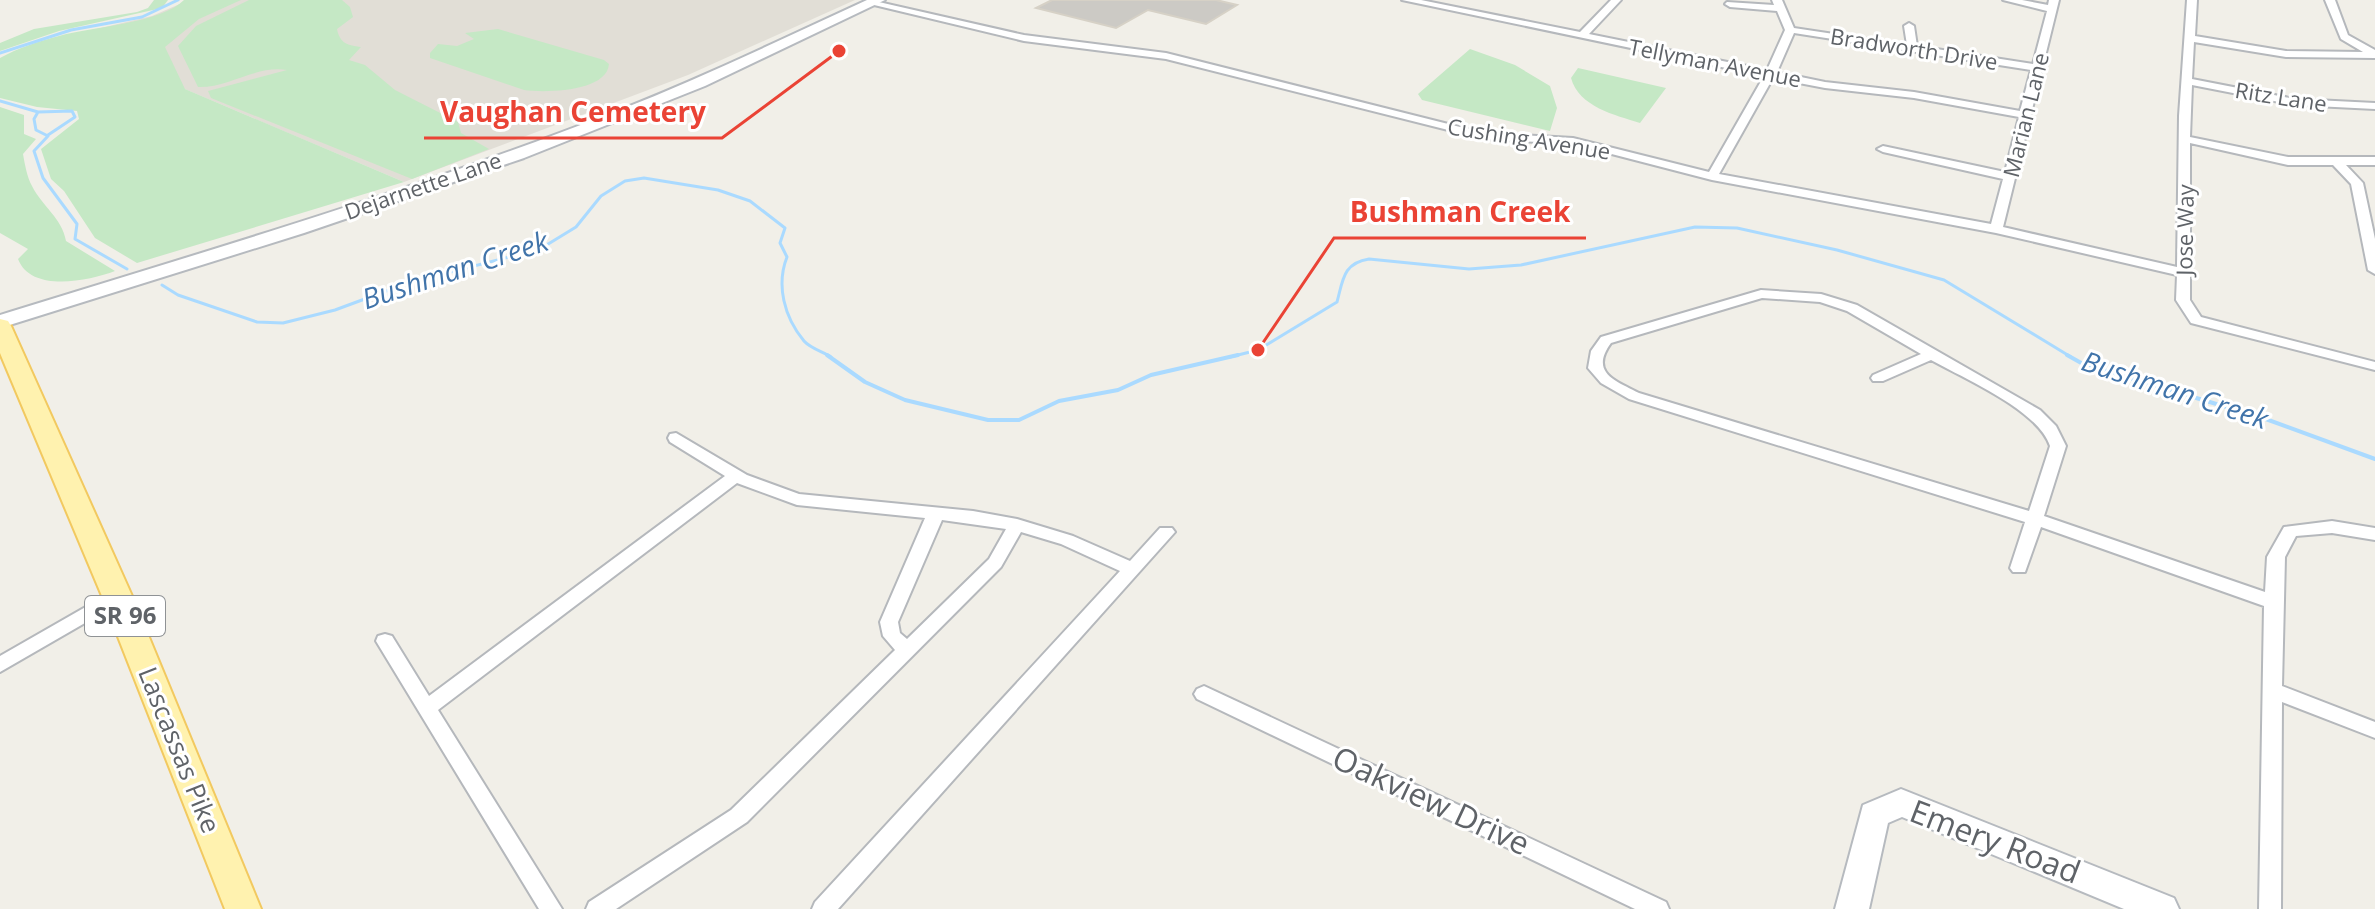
<svg xmlns="http://www.w3.org/2000/svg" width="2375" height="909" font-family="'Open Sans',sans-serif">
<style>
.education{fill:#e1ded6}
.green{fill:#c5e8c5}
.lines{fill:none;stroke-linecap:round;stroke-linejoin:round}
.stream-far1{stroke:#aadaff;stroke-width:3}
.stream{stroke:#aadaff;stroke-width:4}
.building{fill:#cccac5;stroke:#d6d1c6;stroke-width:2}
.street-casing{stroke:#b5b8bc;stroke-width:4}
.secondary-casing{stroke:#b6babf;stroke-width:4}
.primary-casing{stroke:#f2c960;stroke-width:4}
.street{fill:#fff;fill-rule:evenodd}
.secondary{fill:#fff;fill-rule:evenodd}
.primary{fill:#fff2af;fill-rule:evenodd}
.labels{text-anchor:middle;stroke-width:6;stroke-linejoin:round;paint-order:stroke}
.far-street-label{font-size:22px;fill:#5f6368;stroke:#fff}
.shield{fill:#fff;stroke:#8f9295;stroke-width:2}
.shield-label{font-size:24px;font-weight:bold;fill:#5f6368}
.street-label{font-size:26px;fill:#5f6368;stroke:#fff}
.water-label{font-size:28px;font-style:italic;fill:#4174aa;stroke:#fff}
.near-street-label{font-size:32px;fill:#5f6368;stroke:#fff}
.leader{fill:none;stroke:#ea4335;stroke-width:3}
.callout-dot{fill:#ea4335;stroke:#fff;stroke-width:3}
.callout-label{font-size:28px;text-anchor:middle;font-weight:bold;fill:#ea4335;stroke:#fff;stroke-width:6;stroke-linejoin:round;paint-order:stroke}
</style>
<rect width="100%" height="100%" fill="#f1efe8"/>
<path class="education" d="M189,0H855L688,75L404,182L62,37L152,16Z"/>
<path class="green" d="M154,0H168L162,8L59,31L0,51V43L34,29L137,12L148,8Z
M184,0H241L199,19L165,47L185,89L404,182L137,263L95,238L64,191L51,179L41,149L79,119L77,111L37,107L0,98V58C18,48 39,41 59,36C91,27 162,23 184,0Z
M249,0H342L350,7L353,17L337,29C340,44 348,45 361,47L349,60L365,65L395,90L458,122L461,133L489,149L412,179L211,98L208,91L287,70C256,65 228,88 198,87L178,46L196,26Z
M498,29L604,60L609,64C607,92 545,93 524,90L430,58V53L438,44L457,46L474,39L465,33Z
M1470,49L1515,65L1550,86L1557,108L1550,131L1422,100L1418,94Z
M1578,68L1666,88L1640,123C1615,115 1579,107 1571,78Z
M0,107L24,115V134L36,139L23,154C25,165 27,177 32,186C42,206 62,218 66,241L115,271C88,281 31,293 18,259L28,249L0,233Z"/>
<g class="lines">
<path class="stream-far1" d="M0,53L71,30L142,17L178,0
M0,101L38,112L34,119L36,130L48,136L34,151L43,178L77,224L75,239L127,269
M38,112L72,111L75,117L48,135
M162,285L178,295L257,322L283,323L335,310L408,283L540,249L576,227L601,196L625,181L644,178L718,190L750,201L785,228L780,243L787,257C776,285 784,317 804,341C810,348 823,352 831,357
M1230,357L1258,350L1337,302C1343,280 1343,263 1369,259L1469,269L1521,265L1695,227L1737,228L1837,250L1944,280L2071,357"/>
<path class="stream" d="M827,355L865,382L905,400L988,420H1019L1059,401L1118,390L1151,375L1238,355
M2067,355L2083,364L2263,418L2375,459"/>
</g>
<path class="building" d="M1052,0H1216L1237,5L1206,24L1148,10L1116,28L1036,8Z"/>
<g class="lines">
<defs>
<path id="street" d="M870,0L1024,35L1166,53L1484,133L1573,138L1709,172L1764,76L1402,0H1421L1580,32L1611,0H1621L1589,34L1767,70L1785,30L1777,11L1730,7L1725,4L1727,2L1774,5L1772,0H1782L1794,28L1907,45L1904,26L1909,23L1914,26L1917,46L2033,64L2047,11L2003,0H2022L2048,5L2049,0H2059L2003,227L2177,267L2179,116L2187,0H2197L2195,36L2286,51L2363,52L2341,39L2325,0H2335L2348,35L2375,50V58L2286,57L2194,42L2192,79L2295,99L2375,103V109L2295,105L2192,85L2190,137L2288,157H2375V165H2346L2363,183L2375,239V274L2368,270L2351,184L2333,165H2288L2190,143V300L2201,317L2375,362V370L2191,323L2176,300L2177,275L1996,233L1712,180L1573,144L1484,139L1166,59L1024,41L870,4ZM1794,33L2031,70L2020,111L1914,92L1825,82L1777,72ZM1773,78L1825,88L1914,98L2019,117L2005,172L1883,146L1877,149L1883,152L2003,179L1991,224L1719,174Z
M1761,290L1821,294L1857,305L2040,410L2056,426L2066,446L2044,516L2265,592L2267,557L2284,527L2332,521L2375,528V540L2332,533L2296,536L2285,557L2282,686L2375,722V738L2282,702L2281,909H2259L2264,606L2041,527L2025,572H2013L2010,568L2025,522L1629,399L1601,383L1588,368L1591,351L1601,337ZM1762,298L1820,302L1847,311L1921,354L1873,375L1871,378L1873,381H1883L1931,360C1965,379 2038,410 2050,446L2029,511L1639,393C1616,381 1589,373 1611,343Z
M676,433L747,475L799,494L973,511L1017,519L1073,536L1130,561L1160,528H1172L1175,532L838,909H812L815,902L1120,571L1061,544L1021,532L1001,567L747,822L616,909H586L589,902L731,810L895,650L883,636L880,622L925,518L797,505L737,483L438,710L562,909H539L376,641L378,636L385,634L392,636L429,696L725,476L670,442L668,438L670,434ZM942,520L1006,529L989,559L907,639L900,633L898,622Z
M117,589L123,591L126,596L123,601L0,672V656Z
M1204,686L1666,902L1669,909H1635L1197,699L1194,694L1197,689Z"/>
<path id="secondary" d="M867,0H885L705,86L524,158L304,233L0,328V315C207,251 415,190 617,111C702,78 784,38 867,0Z
M1901,789L2174,898L2179,909H2124L1902,817L1888,823L1869,909H1835L1863,805Z"/>
<path id="primary" d="M0,319L8,321L11,326L132,596L261,909H225L102,596L0,353Z"/>
</defs>
<use href="#street" class="street-casing"/>
<use href="#secondary" class="secondary-casing"/>
<use href="#primary" class="primary-casing"/>
<use href="#street" class="street"/>
<use href="#secondary" class="secondary"/>
<use href="#primary" class="primary"/>
</g>
<g class="labels">
<g class="far-street-label">
<text transform="translate(1914 49) rotate(9)" y="8">Bradworth Drive</text>
<text transform="translate(1715 63) rotate(11)" y="8">Tellyman Avenue</text>
<text transform="translate(2281 97) rotate(9)" y="8">Ritz Lane</text>
<text transform="translate(2026 115) rotate(-76)" y="8">Marian Lane</text>
<text transform="translate(1529 139) rotate(9)" y="8">Cushing Avenue</text>
<text transform="translate(423 186) rotate(-19)" y="8">Dejarnette Lane</text>
<text transform="translate(2185 230) rotate(-89)" y="8">Jose Way</text>
</g>
<rect class="shield" x="85" y="596" width="80" height="40" rx="6"/>
<g class="shield-label">
<text x="125" y="624">SR 96</text>
</g>
<g class="street-label">
<text transform="translate(179 750) rotate(68)" y="9">Lascassas Pike</text>
</g>
<g class="water-label">
<text transform="translate(455 270) rotate(-18)" y="10">Bushman Creek</text>
<text transform="translate(2175 390) rotate(18)" y="10">Bushman Creek</text>
</g>
<g class="near-street-label">
<text transform="translate(1431 801) rotate(25)" y="11">Oakview Drive</text>
<text transform="translate(1995 842) rotate(21)" y="11">Emery Road</text>
</g>
</g>
<path class="leader" d="M839 51L722 138H424M1258 350L1334 238H1586"/>
<g class="callout-dot">
<circle cx="839" cy="51" r="8"/>
<circle cx="1258" cy="350" r="8"/>
</g>
<g class="callout-label">
<text x="573" y="122">Vaughan Cemetery</text>
<text x="1460" y="222">Bushman Creek</text>
</g>
</svg>
